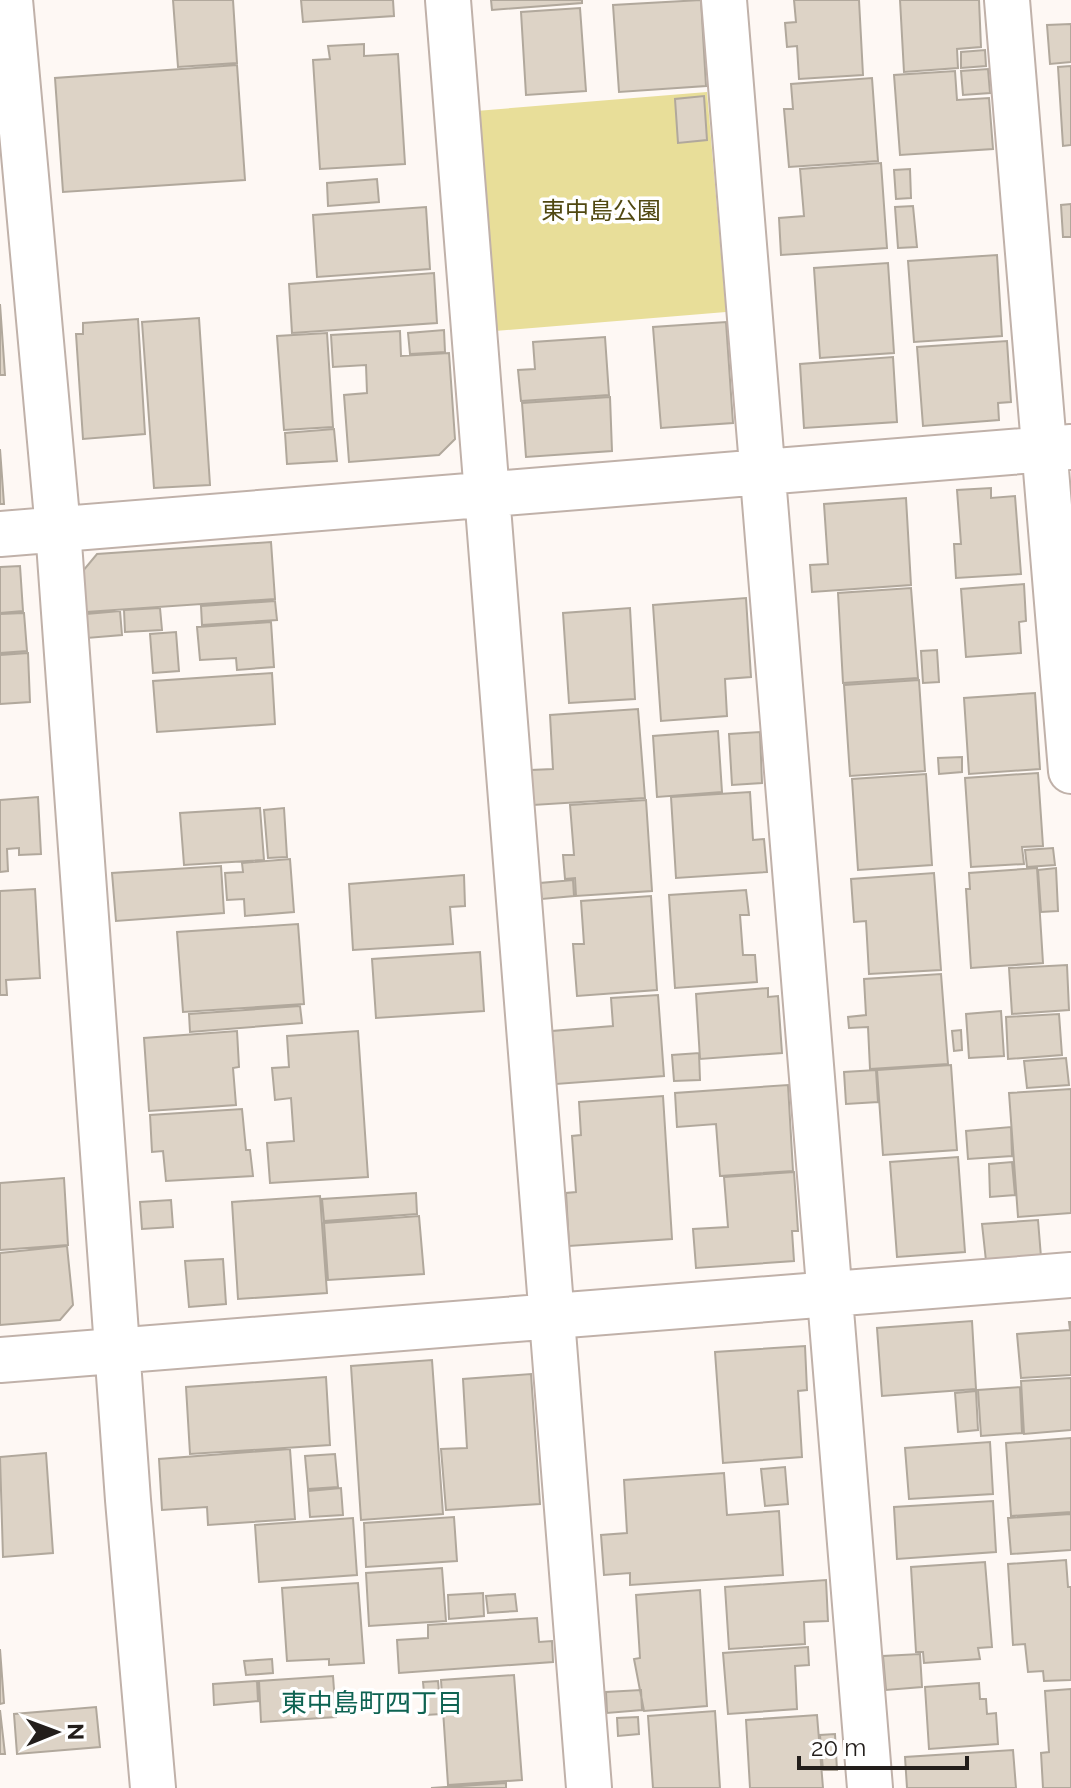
<svg xmlns="http://www.w3.org/2000/svg" width="1071" height="1788" font-family="Raleway,'Noto Sans JP',sans-serif">
<style>
.green{fill:#e8de99}
.building{fill:#ddd3c6;stroke:#b1a89c;stroke-width:2}
.lines{fill:none;stroke-linecap:round;stroke-linejoin:round}
.minor-casing{stroke:#c0b1a9;stroke-width:48}
.minor{stroke:#fff;stroke-width:44}
.labels{text-anchor:middle;stroke-width:7;stroke-linejoin:round;paint-order:stroke}
.park-label{font-size:24px;fill:#504811;stroke:#fff}
.neighbourhood-label{font-size:26px;fill:#0e6352;stroke:#fff}
</style>
<rect width="100%" height="100%" fill="#fef8f4"/>
<path class="green" d="M707,92L726,312L495,331L476,111Z"/>
<path class="building" d="M173,0H233L237,63L178,67Z
M301,0H393L394,16L303,22Z
M491,0H582V3L492,10Z
M701,0L706,86L619,92L613,5Z
M794,0H859L863,75L799,79L797,46L787,47L785,23L796,22Z
M900,0H979L981,47L957,49L958,68L904,72Z
M580,8L586,91L526,95L521,12Z
M1071,24V62L1050,64L1047,25Z
M364,44V56L398,54L405,164L320,169L313,60L330,59L328,46Z
M985,50L986,66L961,68V52Z
M237,65L245,180L63,192L55,78Z
M1071,66V145L1063,146L1058,67Z
M988,69L990,93L963,95L961,71Z
M955,71L957,100L989,98L993,149L900,155L894,75Z
M872,78L878,161L789,167L784,109H793L791,84Z
M704,96L707,140L678,143L675,99Z
M881,163L887,248L781,255L779,218L804,216L800,169Z
M910,169L911,198L896,199L894,170Z
M377,179L379,202L328,206L327,183Z
M1071,204V237H1063L1061,205Z
M913,206L917,247L898,248L895,207Z
M426,207L430,269L317,277L313,215Z
M997,255L1002,336L914,342L908,261Z
M888,263L894,353L820,358L814,268Z
M434,273L437,323L292,333L289,284Z
M0,304L5,375H0Z
M199,318L210,485L154,488L142,322Z
M138,319L145,434L83,439L76,334H83V323Z
M726,322L733,423L661,428L653,327Z
M444,330L445,352L410,354L408,333Z
M400,331L401,356L449,353L455,439L439,455L349,462L344,395L367,393L366,365L333,367L331,335Z
M327,333L333,427L284,430L277,336Z
M605,337L609,395L521,401L518,370L535,369L533,342Z
M1007,341L1011,402L998,403L999,420L923,426L917,347Z
M893,357L897,422L804,428L800,364Z
M610,397L612,451L526,457L522,403Z
M334,429L337,461L287,464L285,433Z
M0,449L4,504H0Z
M991,488V498L1015,496L1021,574L956,578L954,544H961L957,490Z
M906,498L911,585L812,592L810,565L828,564L824,504Z
M271,542L275,599L86,612L82,572L97,554Z
M20,566L23,611L0,613V567Z
M1024,584L1026,621L1019,622L1021,653L966,657L961,589Z
M911,588L918,678L843,683L838,593Z
M746,598L751,677L725,679L727,716L661,721L653,605Z
M275,601L277,620L202,625L201,606Z
M160,608L162,630L125,632L124,610Z
M630,608L635,699L569,703L563,613Z
M120,611L122,635L87,638L86,614Z
M24,613L27,651L0,653V614Z
M271,622L274,667L237,670L236,658L200,660L197,627Z
M176,632L179,671L153,673L150,634Z
M937,650L939,682L923,683L921,651Z
M28,653L30,702L0,704V655Z
M272,673L275,724L157,732L153,681Z
M919,680L925,771L850,776L844,685Z
M1035,693L1040,769L969,774L964,698Z
M638,709L645,798L533,805L531,770L553,769L550,715Z
M718,731L722,792L657,797L653,736Z
M760,732L762,783L732,785L729,734Z
M962,757V772L939,774L938,758Z
M1038,773L1043,846L1022,847L1024,864L971,867L965,778Z
M926,774L932,865L858,870L852,779Z
M750,792L753,840L764,839L767,872L676,878L671,797Z
M38,797L41,854L19,855V848L7,849L8,871L0,872V800Z
M646,800L652,891L576,896L575,878L565,879L563,855H574L570,805Z
M260,808L264,860L184,865L180,813Z
M284,808L287,857L268,858L264,810Z
M1053,848L1055,865L1027,867L1025,850Z
M290,859L294,912L245,916L244,899L227,900L225,873L243,872L242,863Z
M221,866L224,913L116,921L112,873Z
M1037,868L1043,963L971,968L966,889H970L969,873Z
M1056,868L1058,911L1041,912L1038,870Z
M934,873L941,970L869,974L866,921L854,922L851,879Z
M464,875L465,906L450,907L453,944L353,950L349,884Z
M573,880L574,896L542,899L540,883Z
M35,889L40,978L6,980L7,995H0V891Z
M746,890L749,915H740L743,955H755L757,982L675,988L669,895Z
M651,896L657,990L577,996L573,944H584L581,901Z
M298,924L304,1004L183,1012L177,932Z
M480,952L484,1011L376,1018L372,959Z
M1067,965L1069,1010L1012,1014L1009,968Z
M941,974L948,1064L870,1069L868,1027L849,1028L848,1017L866,1015L864,979Z
M768,988V997L778,996L782,1053L700,1059L696,994Z
M658,995L664,1076L556,1084L552,1031L613,1026L611,998Z
M300,1006L302,1023L190,1032L189,1014Z
M1001,1011L1004,1056L969,1058L966,1014Z
M1059,1014L1062,1055L1008,1059L1006,1017Z
M961,1030L962,1050L954,1051L952,1031Z
M237,1031L239,1067L233,1068L236,1105L149,1111L144,1038Z
M358,1031L368,1177L270,1183L267,1143L294,1141L291,1098L275,1100L272,1068L289,1067L287,1036Z
M699,1053L700,1080L674,1081L672,1055Z
M1066,1058L1069,1085L1027,1088L1024,1061Z
M951,1065L957,1150L883,1155L877,1070Z
M876,1070L878,1102L846,1104L844,1072Z
M788,1085L793,1171L720,1176L716,1124L677,1127L675,1093Z
M1071,1089V1213L1018,1217L1009,1093Z
M663,1096L672,1239L569,1246L566,1193L576,1192L572,1136L581,1135L579,1102Z
M242,1109L246,1150H250L253,1176L166,1181L163,1151L152,1152L150,1115Z
M1011,1127L1012,1156L968,1159L966,1131Z
M958,1157L965,1252L897,1257L890,1162Z
M1012,1162L1015,1195L990,1197L989,1164Z
M794,1172L798,1231H792L794,1261L696,1268L693,1229L728,1227L724,1177Z
M64,1178L68,1245L0,1250V1183Z
M416,1193L417,1214L324,1221L322,1199Z
M320,1196L327,1293L238,1299L232,1202Z
M171,1200L173,1227L142,1229L140,1202Z
M419,1216L424,1274L328,1280L324,1223Z
M1038,1220L1041,1257L986,1261L982,1224Z
M67,1246L73,1305L60,1320L0,1325V1253Z
M223,1259L226,1304L189,1307L185,1261Z
M972,1321L976,1389L882,1396L877,1328Z
M1069,1322H1071V1375L1021,1378L1017,1334L1070,1330Z
M805,1346L807,1390L798,1391L802,1457L723,1463L715,1352Z
M432,1360L443,1514L361,1520L351,1366Z
M531,1374L540,1504L446,1510L441,1449L467,1448L463,1379Z
M326,1377L330,1445L190,1454L186,1387Z
M1071,1378V1430L1024,1434L1021,1381Z
M1020,1387L1022,1433L981,1436L978,1390Z
M976,1391L978,1430L958,1432L955,1393Z
M1071,1438V1512L1011,1516L1006,1443Z
M990,1442L993,1494L909,1499L905,1448Z
M290,1449L295,1519L208,1525L207,1507L162,1510L159,1459Z
M46,1453L53,1553L3,1557L0,1457Z
M335,1454L338,1487L308,1489L305,1456Z
M785,1467L788,1504L765,1506L761,1469Z
M724,1473L727,1515L779,1511L783,1575L630,1585V1573L604,1575L601,1535L627,1533L624,1480Z
M341,1488L343,1515L310,1517L308,1491Z
M993,1501L996,1552L897,1559L894,1507Z
M1071,1514V1550L1011,1554L1008,1518Z
M454,1517L457,1561L366,1567L364,1523Z
M353,1518L357,1575L259,1582L255,1525Z
M1066,1560L1068,1587H1071V1680L1044,1681L1043,1671L1028,1672L1025,1644L1013,1645L1008,1564Z
M985,1562L992,1647L978,1648L980,1659L924,1663L923,1652H916L911,1567Z
M442,1568L446,1621L369,1626L366,1573Z
M826,1580L828,1621L804,1622L805,1644L729,1649L725,1587Z
M358,1583L364,1663L329,1665V1659L287,1661L282,1588Z
M700,1590L707,1706L644,1711L634,1659L640,1658L636,1595Z
M483,1593L484,1616L449,1619L448,1595Z
M515,1594L517,1611L488,1613L486,1596Z
M537,1618L539,1642L552,1641L553,1662L399,1673L397,1640L428,1638V1625Z
M808,1647L809,1665L795,1666L797,1709L728,1714L723,1653Z
M0,1649L4,1703L0,1704Z
M920,1654L922,1687L886,1690L883,1656Z
M272,1659L273,1673L246,1675L244,1661Z
M514,1675L522,1780L448,1785L441,1680Z
M333,1676L336,1717L261,1722L259,1681Z
M257,1681L258,1701L214,1705L213,1684Z
M438,1681L441,1714L426,1715L423,1682Z
M979,1683L980,1699H986L987,1714L996,1713L998,1744L929,1749L925,1687Z
M1071,1689V1788H1043L1041,1753L1049,1752L1045,1691Z
M641,1690L642,1710L607,1713L606,1692Z
M96,1707L100,1747L17,1754L14,1714Z
M0,1710L5,1754H0Z
M715,1711L720,1788H653L648,1716Z
M817,1715L823,1788H750L746,1720Z
M638,1717L639,1734L618,1736L617,1718Z
M835,1734L837,1770H823L820,1735Z
M1013,1750L1016,1788H907L905,1757Z
M506,1783V1788H431Z"/>
<g class="lines">
<defs>
<path id="minor" d="M10,0L58,529L128,1500L153,1788
M448,0L589,1788
M724,0L870,1788
M1007,0L1071,771
M0,534L1071,447
M0,1360L1071,1275"/>
</defs>
<use href="#minor" class="minor-casing"/>
<use href="#minor" class="minor"/>
</g>
<g class="labels">
<g class="park-label">
<text x="601" y="219">東中島公園</text>
</g>
<g class="neighbourhood-label">
<text x="372" y="1712">東中島町四丁目</text>
</g>
</g>
<g transform="translate(56 1732) rotate(89)" stroke="#ffffff" stroke-width="6" paint-order="stroke">
<path d="M0-6L14 30L0 20L-14 30Z" fill="#231e1b"/>
<text y="-12" font-size="22" font-weight="bold" text-anchor="middle" fill="#231e1b">N</text>
</g>
<path d="M799 1756v12h168v-12" fill="none" stroke="#231e1b" stroke-width="4"/>
<text x="811" y="1756" font-size="24" fill="#231e1b" stroke="#ffffff" stroke-width="6" paint-order="stroke">20 m</text>
</svg>
